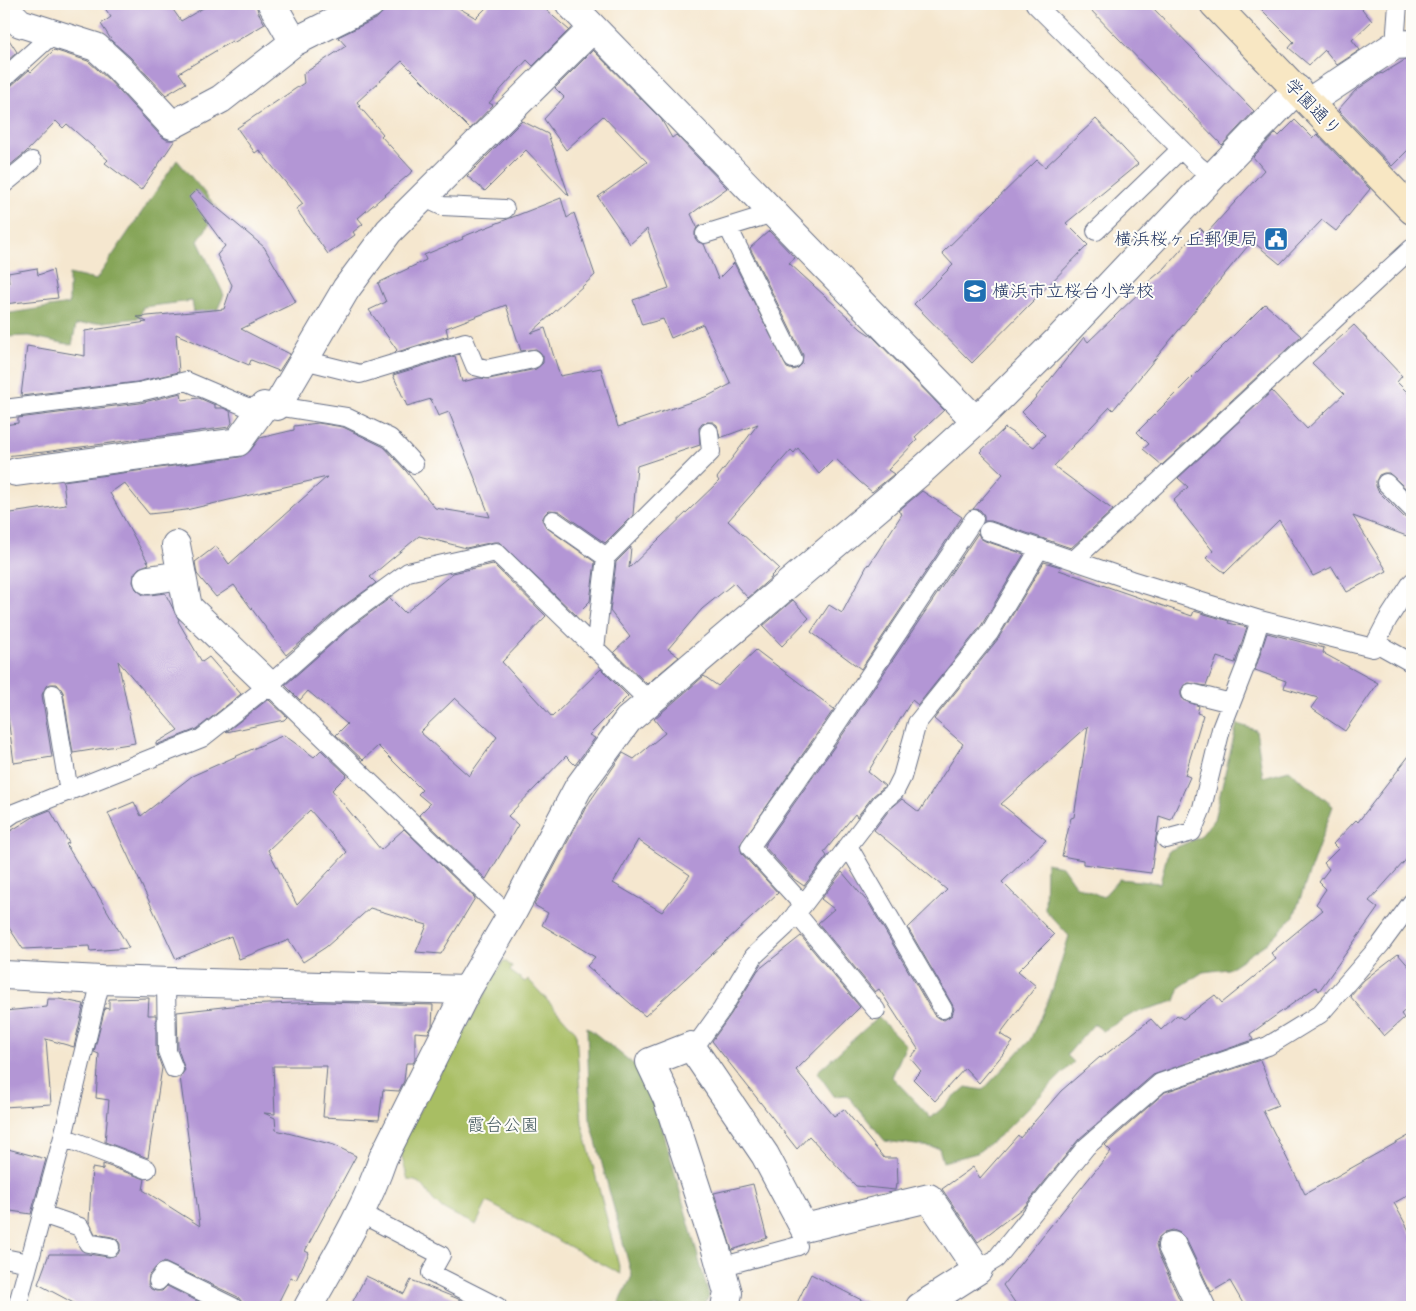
<svg xmlns="http://www.w3.org/2000/svg" width="1416" height="1311" font-family="'Shantell Sans','Klee One',sans-serif">
<style>
.green{fill:#a8be63;stroke:#627660}
.forest{fill:#86a559;stroke:#506a5c}
.building{fill:#b396d5;fill-rule:evenodd}
.lines{fill:none;stroke-linecap:round;stroke-linejoin:round}
.lane-casing{stroke:#676f86;stroke-width:20}
.street-casing{stroke:#676f86;stroke-width:30}
.secondary-casing{stroke:#676f86;stroke-width:30}
.lane{stroke:#fff;stroke-width:18}
.street{stroke:#fff;stroke-width:28}
.secondary{stroke:#f8e7c3;stroke-width:28}
.labels{text-anchor:middle;stroke-width:4;stroke-linejoin:round;paint-order:stroke}
.street-label{font-size:18px;fill:#1b2f5e;stroke:#fdfcf7}
.poi-label{font-size:18px;fill:#1b2f5e;stroke:#fdfcf7;text-anchor:end}
.park-label{font-size:18px;fill:#455a60;stroke:#fdfcf7}
</style>
<rect width="100%" height="100%" fill="#fdfcf7"/>
<filter id="ink" filterUnits="userSpaceOnUse"><feTurbulence type="fractalNoise" baseFrequency=".02" numOctaves="2"/><feDisplacementMap in="SourceGraphic" scale="10" xChannelSelector="R" yChannelSelector="G"/><feConvolveMatrix kernelMatrix="1 2 1 2 8 2 1 2 1" color-interpolation-filters="sRGB"/></filter>
<filter id="wash" filterUnits="userSpaceOnUse"><feTurbulence type="fractalNoise" baseFrequency=".0096" numOctaves="4" result="noise"/><feDisplacementMap in="SourceGraphic" scale="20" xChannelSelector="R" yChannelSelector="G"/><feGaussianBlur stdDeviation="1.12" result="paint"/><feColorMatrix in="noise" values="0 0 0 0 0 0 0 0 0 0 0 0 0 0 0 0 0 1.4 0 .05"/><feComposite in="paint" operator="in"/></filter>
<g filter="url(#wash)">
<rect width="100%" height="100%" fill="#f5e7cf"/>
<path class="green" d="M504,960L512,967L510,971L525,982L528,979L576,1032L582,1123L621,1274L487,1202L476,1225C465,1219 446,1212 437,1204C426,1195 427,1181 408,1180L399,1147Z"/>
<path class="forest" d="M177,160L219,210L198,241L224,295L209,328L196,325L192,301L143,307L140,318L76,325L72,345L29,336L4,337V314L69,304V274L96,280Z
M1237,724L1256,730L1263,777L1289,770L1333,806L1294,916L1267,943L1228,969L1203,972L1180,987L1175,1001L1134,1013L1103,1031L1094,1024L1067,1055L1074,1062L1004,1132L977,1153L943,1162L939,1148L885,1141L847,1095L834,1096L817,1072L878,1017L906,1045L892,1077L931,1118L966,1087L983,1090L1030,1040L1052,991L1069,936L1045,910L1046,863L1062,866L1075,885L1103,897L1119,879L1160,883L1168,851L1200,837L1214,819Z
M587,1027L641,1070L654,1098L709,1296L703,1307H617L632,1276L590,1119Z"/>
<g id="blocks">
<path class="building" d="M102,4H169L181,21L210,4H256L258,12L265,24L233,43L232,41L179,73L186,83L166,95L130,57L112,41L101,24L111,17Z
M385,4H452L476,18L490,4H539L569,30L533,66L527,60L489,103L493,105L470,129L402,61L357,102L360,106H359L383,134L381,136L413,171L358,218L363,224L353,232L355,235L328,254L296,209L303,204L259,150L255,153L237,128L304,83L303,74L346,46L338,37L377,18L383,12Z
M1085,4H1149L1254,111L1222,145Z
M1256,4H1358L1372,21L1352,40L1360,50L1337,65L1325,50L1309,65L1289,48L1294,42Z
M4,32L17,52L4,64Z
M54,50L88,61L108,79L161,136L167,140H175L141,190L105,163L108,160L67,124L63,128L56,121L25,153L4,170V88L11,86L29,70L31,72Z
M593,50L661,119L672,138L676,135L727,188L691,214L697,227L695,232V238L698,242L704,244L718,279L734,263L787,368L793,370L798,368L802,364L803,355L750,248L769,231L795,258L789,263L861,329L873,337L944,410L915,437L917,440L888,470L894,474L872,492L860,482L835,458L819,474L798,448L794,453L791,450L728,521L779,568L771,576L772,577L748,598L734,583L702,609L668,649L679,657L647,684L614,652L630,637L610,611L616,562L631,547L629,568L719,481L717,478L758,424L720,438L717,425L713,422H707L702,424L699,428L700,445L637,466L633,515L605,543L559,511L549,510L545,514L542,520L547,528L595,562L590,601L576,615L499,542H494L466,548L419,536L370,577L376,583L338,610L286,655L234,585L216,597L197,574L195,562L216,546L229,564L327,477L186,510L149,514L124,483L110,493L149,564L139,568L134,574L133,582L136,589L143,595H150L165,593L179,620L178,621L202,662L209,657L241,694L197,729L156,745V743L178,730L118,661L135,743L73,753L63,692L57,684H51L46,686L42,695L52,757L14,763L6,702L4,698V514L66,505L63,481L240,457L250,451L260,438L294,430V426L318,423L343,427L384,447L406,471L435,508L490,517L449,412L438,416L431,399L407,406L393,375L455,356L462,382L479,378L489,379L536,369L543,363V356L540,352L536,349L521,351L506,305L446,328L448,336L394,353L397,350L369,310L386,302L378,283L426,260L424,255L463,239L462,237L561,198L567,218L574,213L595,275L531,333L545,328L560,376L601,368L618,427L708,396L731,384L703,324L671,338L663,319L642,325L633,300L669,288L647,229L630,244L598,197L647,162L603,116L566,150L544,119L564,97L555,88Z
M1405,60H1412V146L1392,166L1338,110L1355,91L1381,73L1382,74Z
M1096,119L1138,164L1066,223L1088,245L972,363L914,304L953,265L942,253L1037,160L1045,167Z
M1295,120L1313,138L1317,134L1370,189L1336,231L1322,220L1280,264L1252,241L1113,410L1110,407L1054,466L1113,510L1071,548L991,521H984V515L980,510L973,509L1003,474L980,452L1005,428L1034,447L1045,435L1022,412L1032,402L1084,337L1088,342L1142,290L1141,288L1165,268L1200,228L1206,234L1264,170L1253,157L1276,133L1279,136Z
M522,121L548,134L569,196L526,150L485,191L467,176Z
M196,190L264,247L296,302L241,329L290,354L279,371L251,360L249,365L176,334L179,372L137,382L21,396L27,346L85,356V331L147,322L137,317L224,309L232,285L217,255L225,246L189,197Z
M37,268L38,275L53,270L58,298L4,304V285L9,283L8,273Z
M1265,304L1301,336L1162,465L1143,449L1149,444L1137,432Z
M1354,325L1402,376L1397,382L1412,397V494L1389,473H1384L1379,475L1376,481V486L1378,491L1404,517L1412,519V538L1353,516L1387,571L1347,592L1332,567L1313,576L1279,520L1225,573L1206,558L1213,551L1173,501L1188,487L1178,478L1272,391L1307,429L1344,394L1312,363Z
M181,393L182,400L199,398L215,405V408H223L230,411L232,423L229,427L44,452L4,456V425L18,423V418L140,403Z
M922,491L962,517L861,669L811,632L829,605L842,613L868,564L869,565L902,514L898,511Z
M978,533L980,538L985,541L1024,554L981,626L918,705L912,700L868,772L885,786L873,796L857,817L855,814L824,852L827,856L804,886L794,879L764,846L839,740Z
M1044,562L1061,567L1059,570L1192,616L1194,611L1229,621L1228,623L1247,627L1235,663L1217,657L1206,686L1189,683L1184,685L1181,690V695L1183,700L1199,706L1197,713L1203,715L1185,775L1190,777L1171,820L1159,816L1151,873L1083,864V860L1062,856L1071,818L1074,817L1088,726L1001,804L1046,840L1002,882L1054,935L1018,971L1036,986L1000,1034L1013,1042L979,1083L965,1068L935,1101L913,1079L921,1071L910,1058L918,1049L879,989L875,992L818,923L834,909L821,899L842,872L870,905L934,1015L938,1018L944,1020L952,1015L954,1009L952,1004L908,928L947,890L874,830L889,810L902,799L919,812L963,744L934,719L998,639Z
M493,564L546,616L502,662L552,717L601,669L628,696L589,735L595,738L575,765L566,756L508,816L518,825L486,879L419,815L430,804L418,794L422,790L378,746L363,760L336,735L347,724L308,691L300,700L285,685L352,626L390,598L405,613L453,573ZM455,698L497,737L469,776L420,732Z
M793,600L809,618L782,646L763,626Z
M1267,633L1324,648L1323,653L1378,683L1345,731L1311,708L1318,698L1284,688L1286,681L1255,670Z
M756,650L834,709L740,845L742,854L778,893L645,1016L587,966L595,957L542,925L548,913L534,905L586,807L623,753L634,759L665,733L654,719L704,676L718,686ZM638,840L690,875L662,912L613,883Z
M267,700H269L287,717L284,720L226,732Z
M284,735L314,757L321,750L347,775L332,790L381,850L404,829L475,898L441,954L416,952L427,925L370,908L326,947L303,962L289,940L239,959L231,936L176,959L108,813L134,802L141,816L192,776ZM310,810L347,852L297,905L268,850Z
M1412,752V853L1369,901L1378,908L1319,991L1316,987L1250,1034L1253,1040L1153,1075L1079,1139L1025,1206L978,1242L942,1189L973,1167L980,1178L1018,1135L1020,1138L1061,1091L1100,1057L1101,1058L1151,1019L1161,1030L1177,1015L1183,1019L1215,995L1222,1003L1276,959L1271,953L1323,910L1316,904L1326,889L1319,882L1329,869L1324,863L1338,849L1333,844L1356,820L1358,822Z
M50,810L69,843L66,844L93,889L94,888L129,948L90,951L89,946L23,949L4,920V835L35,816Z
M801,936L860,1007L796,1070L834,1116L844,1109L884,1158H897L898,1184H896L895,1190L856,1186L809,1136L797,1149L712,1041L731,1014L758,970Z
M1398,954L1412,970V1004L1401,1014L1404,1018L1384,1036L1350,996L1364,980Z
M149,998L148,1015H156V1051L162,1068L148,1158L105,1142L109,1100L96,1098L99,1054L94,1052L105,1008L109,1009V999Z
M48,999H59L84,1004L74,1047L46,1039L51,1104L4,1107V1011L47,1007Z
M325,1002L433,1005L432,1026L428,1033L415,1032V1060L413,1063H406L404,1081L399,1091L383,1090L379,1120L323,1117L327,1066H273L275,1114L264,1113L275,1118L276,1130L334,1145L356,1156L305,1251L309,1253L296,1280L291,1277L276,1307H243L242,1302L238,1297L164,1262L159,1264L149,1275L148,1285L151,1289L156,1291H162L167,1286L209,1307H81L38,1284L49,1254H87L109,1257L118,1254L120,1249V1244L117,1239L112,1237L95,1234L89,1221L92,1168L103,1170V1164L145,1179L143,1190L200,1226L180,1077L185,1070L178,1049L177,1012L241,1005Z
M1260,1060L1278,1105L1263,1111L1305,1194L1412,1134V1193L1394,1203L1412,1236V1307H1245L1230,1281L1211,1292L1186,1239L1180,1233L1173,1230L1165,1232L1159,1237L1156,1245L1158,1253L1183,1307H1018L1003,1285L1111,1151L1105,1145L1165,1092Z
M4,1148L46,1159L31,1214L4,1210Z
M753,1184L767,1238L732,1250L714,1193Z
M811,1274L875,1307H795Z
M366,1276L404,1294L411,1280L456,1298L475,1307H350Z"/>
</g>
</g>
<g filter="url(#ink)">
<use href="#blocks" fill-opacity="0" stroke="#676f86" stroke-width="1"/>
<g class="lines">
<defs>
<path id="lane" d="M1035,4L1197,165L1212,177
M1395,45L1398,4
M4,78L54,33
M4,184L32,161
M423,197L442,206L505,209
M728,227L793,359
M1096,231L1181,149
M705,234L773,213
M304,360L360,374L465,342L475,366L487,369L533,359
M4,409L139,392L186,381L247,407L277,406L346,417L390,438L414,464
M1386,483L1412,509
M553,520L606,557L595,649
M988,531L1131,580L1260,620L1373,648L1388,619L1412,582
M606,557L711,452L709,432
M1074,560L1412,248
M1376,643L1412,663
M269,685L345,618L408,572L496,552L649,701
M1191,693L1231,703
M53,694L69,792
M4,820L14,813L202,738L269,685L510,917
M1166,839L1192,832L1202,808L1221,729L1246,665L1260,620
M848,846L943,1009
M803,905L881,803L895,791L902,777L917,723L990,632L1040,548
M796,913L876,1010
M166,982L167,1051L174,1069
M691,1046L699,1041L722,1009L754,956L785,927L803,905L750,847L830,734L974,519
M63,1137L147,1169
M360,1213L441,1255L431,1273L498,1307
M42,1214L80,1227L88,1243L110,1247
M4,1258L29,1263
M720,1267L798,1246
M978,1270L996,1259L1086,1147L1160,1083L1268,1046L1320,1014L1381,944L1412,902
M158,1281L164,1273L233,1307
M17,1307L63,1137L101,980"/>
<path id="street" d="M272,4L294,42
M570,4L976,421
M4,7L20,23L96,47L119,68L172,125L221,99L294,42L370,4
M1309,102L1395,45L1412,44
M277,406L346,289L389,231L593,28
M16,472L238,442L264,406
M176,545L188,607L269,685
M148,580L182,575
M4,975L101,980L467,990
M1172,1246L1201,1307
M308,1307C335,1259 365,1211 383,1158L467,990L510,917L578,788L628,720L919,473L976,421L1055,343L1212,177L1297,89
M725,1307L728,1293L715,1246L667,1098L650,1062L691,1046L765,1155L804,1228L929,1198L978,1270L920,1307"/>
<path id="secondary" d="M1214,4L1412,210"/>
</defs>
<use href="#lane" class="lane-casing"/>
<use href="#street" class="street-casing"/>
<use href="#secondary" class="secondary-casing"/>
<use href="#lane" class="lane"/>
<use href="#street" class="street"/>
<use href="#secondary" class="secondary"/>
</g>
</g>
<defs>
<symbol id="civic-square" viewBox="-11 -11 22 22"><rect x="-9" y="-9" width="18" height="18" rx="4" fill="#1f6fb2" stroke="#fdfcf7"/><path d="M-.6-6.5H3V-4.5H.6V-3L4-1V1h2V6H-6V1h2V-1L-.6-3ZM-1.2 2.5V6h2.4V2.5Z" fill="#fff"/></symbol>
<symbol id="school-square" viewBox="-11 -11 22 22"><rect x="-9" y="-9" width="18" height="18" rx="4" fill="#1f6fb2" stroke="#fdfcf7"/><path d="M0-5L7-2L0 1L-7-2ZM-4 1L0 2.5L4 1V4Q0 6-4 4Z" fill="#fff"/></symbol>
</defs>
<g fill-rule="evenodd">
<use href="#civic-square" x="1262" y="225" width="28" height="28"/>
<use href="#school-square" x="961" y="277" width="28" height="28"/>
</g>
<g class="labels">
<g class="street-label">
<text transform="translate(1313 107) rotate(46)" y="6">学園通り</text>
</g>
<g class="poi-label">
<text x="1258" y="245">横浜桜ヶ丘郵便局</text>
<text x="992" y="297" text-anchor="start">横浜市立桜台小学校</text>
</g>
<g class="park-label">
<text x="503" y="1131">霞台公園</text>
</g>
</g>
<rect width="1416" height="1311" fill="none" stroke="#fdfcf7" stroke-width="20"/>
</svg>
